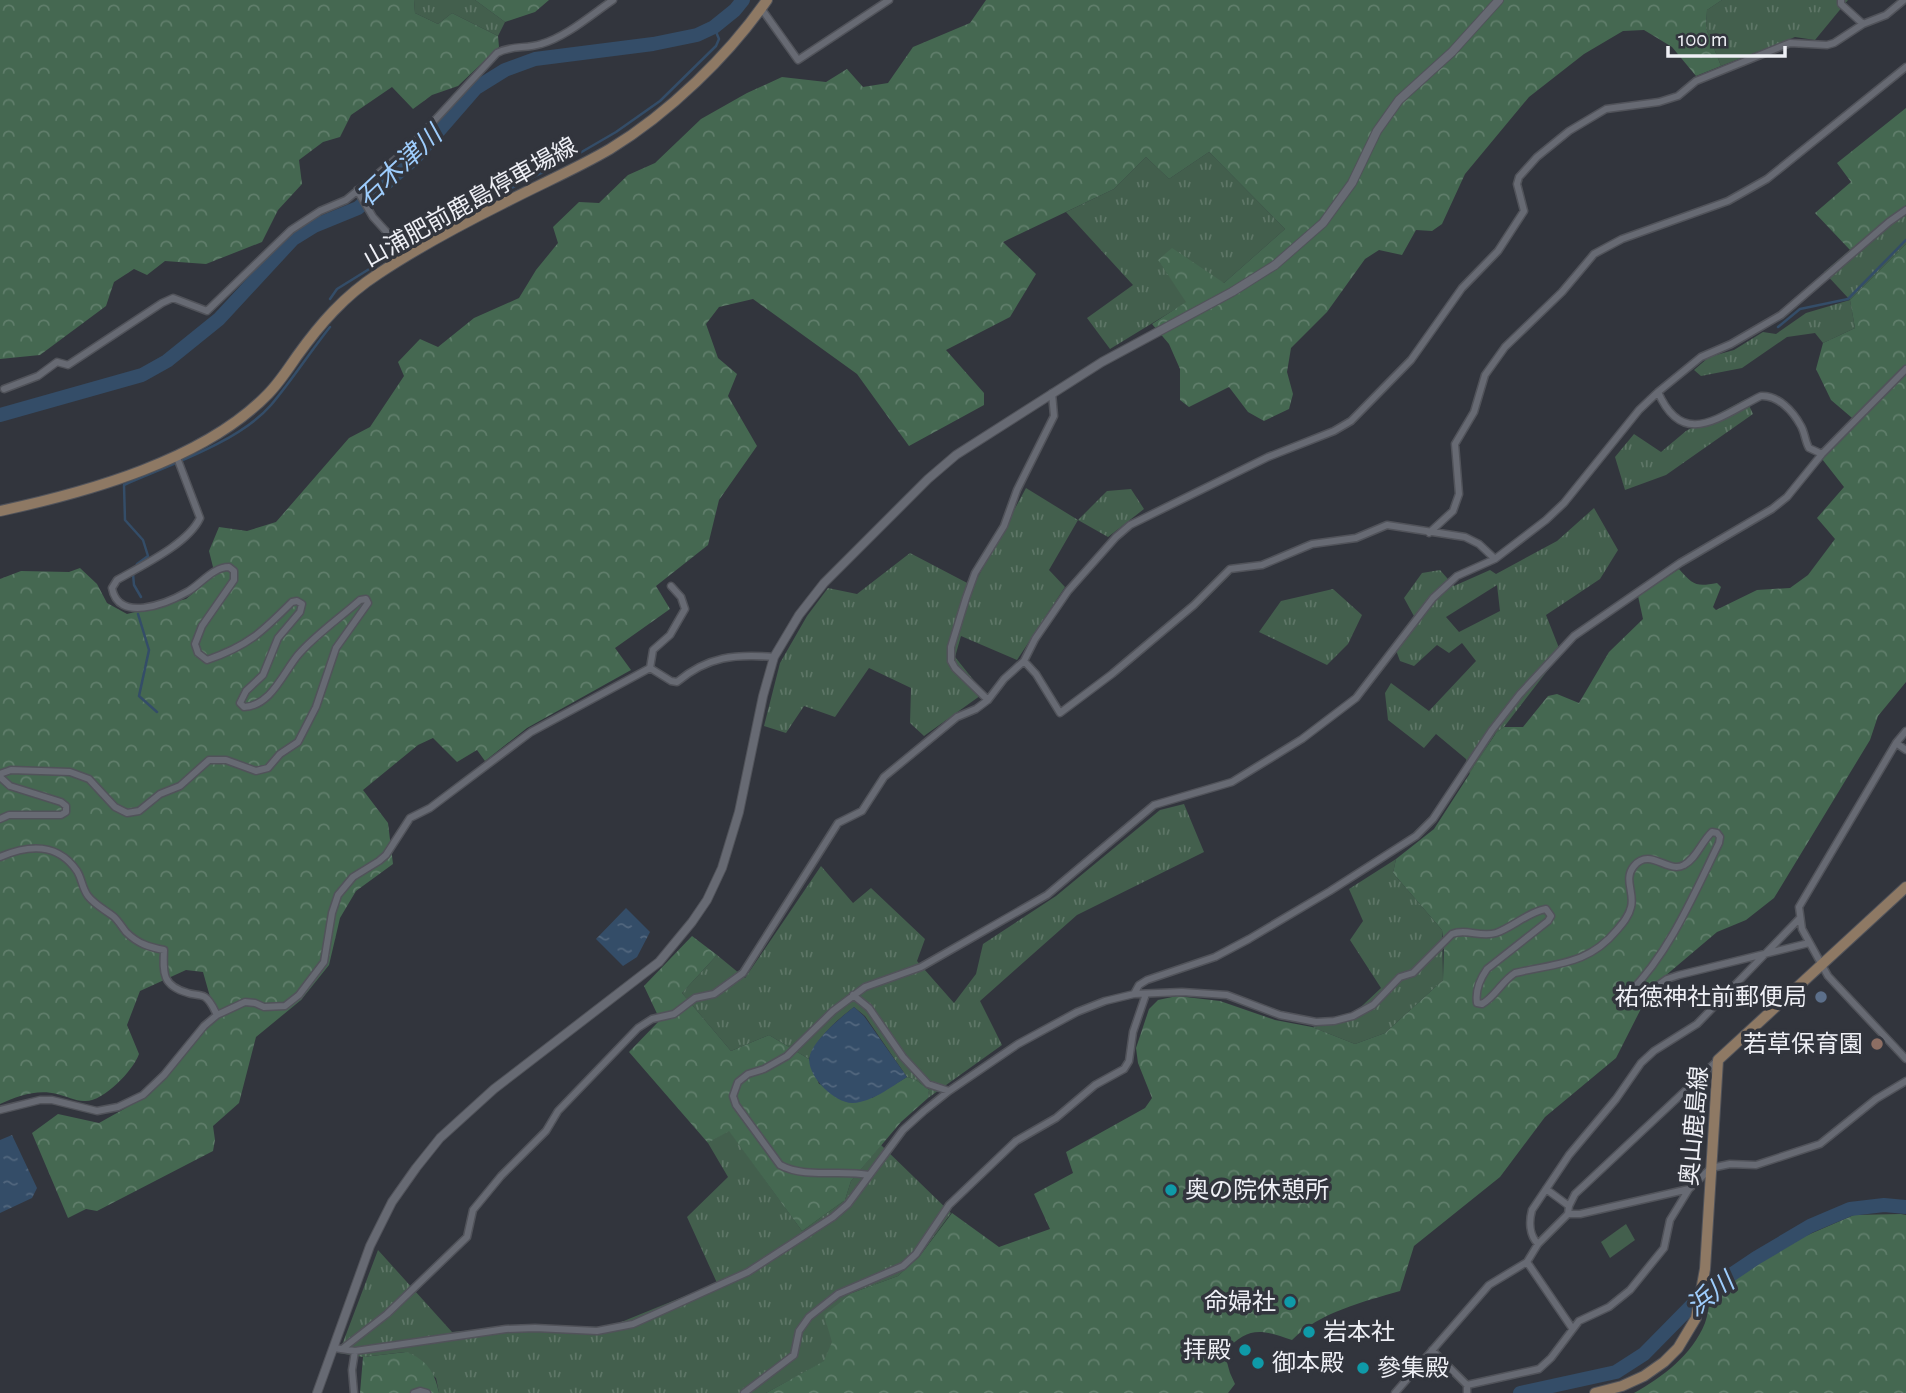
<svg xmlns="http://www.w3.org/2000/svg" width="1906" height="1393" font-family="'Alegreya Sans','Noto Sans JP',sans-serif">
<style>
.grass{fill:url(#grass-tufts);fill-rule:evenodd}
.forest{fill:url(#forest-crowns)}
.garden{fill:#435f4d}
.water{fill:url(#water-ripples)}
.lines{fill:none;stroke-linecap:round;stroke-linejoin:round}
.stream{stroke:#344d68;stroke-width:2.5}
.river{stroke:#344d68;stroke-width:14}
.minor-casing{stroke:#51535a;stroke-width:9}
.tertiary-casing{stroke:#51535a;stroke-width:10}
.secondary-casing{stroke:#51535a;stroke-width:12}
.minor{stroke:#676a73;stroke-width:6}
.tertiary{stroke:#676a73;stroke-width:8}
.secondary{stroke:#8e7964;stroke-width:10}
.service-dot{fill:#5c6f8a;stroke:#32353d;stroke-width:2.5}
.education-dot{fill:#8d6e63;stroke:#32353d;stroke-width:2.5}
.culture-dot{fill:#0f9aa8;stroke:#32353d;stroke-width:2.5}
.labels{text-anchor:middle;stroke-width:7;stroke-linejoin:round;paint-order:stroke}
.street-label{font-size:24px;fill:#eeeff5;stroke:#32353d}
.poi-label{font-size:24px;fill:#eeeff5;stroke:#32353d;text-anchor:end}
.water-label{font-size:26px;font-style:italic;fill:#9ecdfd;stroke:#32353d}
</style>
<defs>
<pattern id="grass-tufts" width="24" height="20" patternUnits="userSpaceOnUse" patternTransform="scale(1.75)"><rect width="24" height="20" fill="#435f4d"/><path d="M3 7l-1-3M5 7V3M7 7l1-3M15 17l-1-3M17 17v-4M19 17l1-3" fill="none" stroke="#5e7667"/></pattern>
<pattern id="forest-crowns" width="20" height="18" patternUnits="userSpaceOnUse" patternTransform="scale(1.75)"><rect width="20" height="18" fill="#456851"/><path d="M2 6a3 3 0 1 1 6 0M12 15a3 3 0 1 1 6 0" fill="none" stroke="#607e6b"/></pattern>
<pattern id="water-ripples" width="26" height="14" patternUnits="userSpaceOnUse" patternTransform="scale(1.75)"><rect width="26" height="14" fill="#344d68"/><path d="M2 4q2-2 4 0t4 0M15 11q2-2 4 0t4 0" fill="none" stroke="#52677e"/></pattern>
</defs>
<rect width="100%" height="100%" fill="#32353d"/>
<path class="grass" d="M414,0H475L505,22L498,36L452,13L438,24L415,13Z
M1722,0H1848L1815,40L1795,37L1721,66L1706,28L1707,10Z
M1209,152L1285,229L1224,283L1159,261L1187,302L1110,349L1087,318L1133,285L1066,212L1114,189L1146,157L1169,179Z
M1906,205V244L1850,300L1855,328L1823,343L1815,333L1787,337L1742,368L1701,376L1694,370L1709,357L1734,350L1763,332L1776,334L1806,313L1850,300L1824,272L1885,220Z
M1746,399L1753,414L1666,475L1625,490L1615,457L1634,434L1661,452L1686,431Z
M1026,488L1078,520L1107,491L1131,489L1144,509L1108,537L1078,520L1049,570L1065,587L1017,660L961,636L955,657L984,693L924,736L910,723L911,688L869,668L835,717L804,706L786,733L764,726L780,663L807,616L828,588L857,594L910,553L973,586Z
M1594,508L1618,550L1600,579L1546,615L1561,653L1504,727L1495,734L1470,775L1466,759L1436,734L1424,748L1388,720L1385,693L1391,683L1429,711L1476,661L1462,643L1449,653L1437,645L1414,666L1400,661L1394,645L1415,618L1404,598L1422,573L1440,570L1454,586L1490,570L1496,574L1557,541ZM1497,585L1500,611L1459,632L1446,617Z
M1333,589L1362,615L1348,644L1327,665L1259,632L1281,601Z
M1184,804L1204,852L1077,915L980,1001L1002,1045L928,1098L929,1090L916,1080L907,1077L865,1016L854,1007C838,1019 815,1039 809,1059L769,1035L731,1051L682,993L717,955L745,978L821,866L853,903L871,888L925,939L917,961L954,1003L976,974L983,944L1056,896L1160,810Z
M1396,859L1393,873L1442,930L1443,980L1385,1033L1355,1044L1312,1027L1346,1021L1381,988L1350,940L1363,921L1349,889Z
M729,1130L802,1231L845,1200L851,1181L881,1145L951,1213L919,1257L898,1276L852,1293L825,1361L766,1393H439L436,1378L405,1352L363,1357L339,1353L378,1250L452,1332L517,1326L609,1327L717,1283L687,1217L728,1177L708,1143Z"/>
<path class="forest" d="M0,0H414L415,13L438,24L452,13L498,36L499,47L458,86L432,95L413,109L392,87L351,115L340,137L323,142L299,160L302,184L278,210L262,242L206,264L165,261L147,275L134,269L114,282L106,306L40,355L0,359Z
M475,0H549L535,12L505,22Z
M986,0H1722L1707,10L1706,28L1721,66L1696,76L1672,47L1644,30L1623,31L1584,54L1529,97L1465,174L1442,224L1432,231L1416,230L1402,255L1379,250L1365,259L1327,312L1291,348L1287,372L1293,394L1289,409L1264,421L1248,412L1229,387L1189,407L1180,400V369L1169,344L1152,324L1186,302L1158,260L1172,248L1224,283L1285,229L1209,152L1169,179L1146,157L1114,189L1003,242L1036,274L1010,317L946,350L984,393V405L909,446L857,374L753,299L719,307L706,324L718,358L737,374L728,396L757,446L719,500L708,545L656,586L670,609L615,648L631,670L527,728L485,761L477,750L457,762L433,738L418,745L363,790L388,823L393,864L356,891L340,918L329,965L301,1000L256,1037L239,1103L213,1126L215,1140L213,1151L97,1211L86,1209L68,1218L32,1133L58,1114L99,1123L149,1095L216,1018L203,972L186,970L140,991L127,1025L139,1054C133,1071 102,1103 84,1101C75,1101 66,1096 57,1094C37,1089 18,1096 0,1104V579L21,571L69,572L80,568L97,584L107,603L127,614L186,599L215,575L209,551L219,527L247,531L276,522L349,438L370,427L404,376L398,362L420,339L438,347L474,318L519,298L536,270L558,243L553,227L579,202L599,203L628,175L655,163L701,119L747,93L782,77L826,82L847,69L863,87L888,83L913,47L970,23Z
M1906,108V205L1850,250L1815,213L1851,182L1837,163Z
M1906,244V682L1878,716L1870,740L1774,898L1746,920L1717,932L1652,987L1616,1058L1545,1117L1500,1177L1414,1246L1400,1291C1363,1302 1320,1312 1292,1340C1260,1329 1249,1326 1224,1352L1230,1373L1235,1384L1228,1393H766L824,1361L832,1342L824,1315L852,1293L898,1276L919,1257L952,1213L999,1247L1050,1229L1034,1194L1073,1173L1066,1152L1145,1108L1152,1098L1138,1063L1136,1048L1149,1009L1158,1000L1177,996L1220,1001L1275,1020L1312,1027L1355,1044L1385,1033L1443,980L1444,947L1442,930L1393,873L1396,859L1434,829L1496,733L1504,727H1523L1548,696L1557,694L1579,703L1609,652L1643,619L1638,596L1679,569C1693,585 1696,587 1717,583L1721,587L1713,607L1716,610L1757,590L1790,588L1808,575L1835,539L1817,518L1844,487L1822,459L1858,423L1831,400L1816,369L1823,343L1855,328L1850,300Z
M692,936L717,955L682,993L731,1051L769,1035L809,1059L819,1084L872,1098L907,1077L916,1080L929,1090L928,1098L901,1122L851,1181L845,1200L802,1231L729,1131L708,1143L629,1052L660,1020L644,986Z
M1901,1214L1906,1215V1393H1634C1663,1377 1692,1355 1705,1323C1708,1315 1709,1304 1711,1295L1787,1244L1854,1215Z
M406,1352C426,1359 435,1372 439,1393H360L363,1357Z"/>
<path class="garden" d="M1626,1224L1635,1240L1610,1258L1601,1242Z"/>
<path class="water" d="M626,908L650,932L637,957L623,966L596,939Z
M854,1007L864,1016L907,1077C891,1087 872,1102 853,1103C834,1104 804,1073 810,1055C815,1039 841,1017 854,1007Z
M12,1135L37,1188L32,1198L0,1213V1140Z"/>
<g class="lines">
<path class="stream" d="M330,299L337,289L450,219L573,157L616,132L660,101L716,46L719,39L714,27
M1778,327L1800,309L1848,299L1906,240
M136,568L137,564L148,556L143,540L125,520L124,485C169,465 239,442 271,405C292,380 310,352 330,327
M133,574L134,585L141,597
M138,614L149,650L139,696L157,712"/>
<path class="river" d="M0,415L142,375L167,361L219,319L293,239L314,226L358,208L416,157L476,88L505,70L535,59L653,44L697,35L714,27L735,10L743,0
M1520,1393L1616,1372L1644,1354L1704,1293L1756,1258L1810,1226L1850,1209L1884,1205L1906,1207"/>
<defs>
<path id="minor" d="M1841,0V4L1863,24
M761,8L798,60L889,0
M357,190L373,217L394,240V248L401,260
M4,389L38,376L57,362L68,365L162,303L173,298L207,311L291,230L320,211L346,200L408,149L497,53C512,45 525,49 541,44C566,37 591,15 613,0
M1658,392C1683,450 1720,416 1761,396C1778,395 1793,411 1801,426C1805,433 1805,441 1809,448L1822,454
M1429,533L1453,511L1459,494L1455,444L1474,412L1485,375L1505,347L1562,292L1594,254L1622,239L1728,201L1767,179L1906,67
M1024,661L1036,674L1060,713L1112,674L1194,605L1230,569L1262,565L1312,544L1356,538L1387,525L1465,537L1479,544L1495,559
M650,668L671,681L677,682C708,656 735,654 774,657
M650,668L653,650L670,635L685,609L681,597L671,586
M988,700L955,668L951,661V647L966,598L975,573L1004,526L1017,490L1054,416L1052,393
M1906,731L1896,743L1799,907L1802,929L1828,976L1906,1059
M1896,743L1906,750
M0,774L11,770L70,772L89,779L115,807L127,813L139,811L160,794L180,786L209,760H226L256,771L268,768L280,754L298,742L316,707L336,648L368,603L366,599L360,600C340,618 315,635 298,655C283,673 271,706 244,707L240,703L246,691L263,675L278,638L300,612L302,604L297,601L292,602C262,632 248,646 207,660L198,653L195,644L202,626L234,580V571L229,567C213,567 201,584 187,592C166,604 118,623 112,588L117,580C141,566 188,544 200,518L176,455
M0,777L10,786L61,802L66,806V812L61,815H9L0,819
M0,857C28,845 57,842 77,871C82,879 82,888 88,896C95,905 104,909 113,916C118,920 122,927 126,932C138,944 149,947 164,950C163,973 162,986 188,993C193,995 200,994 205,997C211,1001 214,1009 217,1015
M1134,994L1139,985L1147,980L1215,957L1249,939L1330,891L1416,836L1433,819L1492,730L1520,694L1574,636L1680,563L1772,509L1787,497L1822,454L1906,369
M853,995L869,1008L903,1057L928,1084L949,1091
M0,1110L40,1100H52L97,1111L118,1107L143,1095L164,1075L204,1026L217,1015L245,1002L255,1003L264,1007L285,1006L299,995L324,962L332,913L338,895L353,877L379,861L386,855L410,818L430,808L531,732L650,668
M869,1175C840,1169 806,1179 780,1165L736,1105L733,1096L738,1082L748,1074L764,1069L787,1056L833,1011L865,987L921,967L1047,895L1154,805L1232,782L1302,739L1356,698L1433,598L1457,576L1495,559L1546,520L1564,503L1639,410L1658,392L1701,357L1731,344L1781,315L1889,222L1906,210
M1546,1189L1569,1206
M1568,1214H1580L1689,1189
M1538,1244C1529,1235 1529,1221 1532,1210L1569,1155L1616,1099L1641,1063L1654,1051L1697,1024L1800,918
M1527,1262L1572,1328
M334,1348L355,1351L506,1329L535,1328L597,1331L633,1324L748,1272L833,1217L848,1204L903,1130L924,1111L949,1091L1018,1044L1077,1012L1105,1001L1134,994L1182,992L1227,995L1280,1015L1316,1022L1334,1021L1353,1016L1373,1005L1400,977L1413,973L1452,934C1466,928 1481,938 1496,933C1513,927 1528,912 1546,909L1551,916L1548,921L1487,969C1480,979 1475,990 1477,1003L1482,1004C1495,997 1502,981 1515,973C1557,963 1588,965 1617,930C1623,923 1629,916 1631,907C1635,893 1623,879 1634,866C1650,847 1668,874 1684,865C1696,859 1702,841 1712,832L1717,833L1720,837L1719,843C1694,894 1670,952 1629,993V1000L1633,1002L1638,1000L1667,979L1679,975L1809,943
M342,1349L387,1314L467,1237L473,1210L501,1176L546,1131L558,1111L638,1028L652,1019L674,1014L695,998L714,994L743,973L838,823L862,811L884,777L957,717L976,709L988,700L1004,679L1024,661L1035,639L1068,591L1116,537L1130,525L1268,457L1334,431L1351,421L1411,360L1462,288L1498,251L1524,211L1517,184L1519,177L1537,157L1569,131L1606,109L1659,102L1678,96L1696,81L1790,43L1827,45L1834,43L1863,24L1886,15L1904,0
M1432,1350L1467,1385V1393
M1467,1385L1539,1369L1551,1358L1579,1321L1609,1307L1630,1290L1664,1248L1670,1220L1689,1189L1711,1168L1730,1164L1756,1165L1820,1144L1876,1099L1906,1081
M354,1393L352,1370L355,1351
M414,1393L420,1391L427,1393
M744,1393L794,1355L799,1331L809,1317L838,1294L903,1266L916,1254L949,1205L1016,1141L1056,1118L1095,1085L1124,1069L1129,1061L1133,1032L1146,994
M1395,1393L1489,1285L1527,1262L1538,1244L1568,1214L1569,1206L1575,1194L1718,1060"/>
<path id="tertiary" d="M317,1393L370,1246L392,1202L416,1168L440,1138L494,1089L659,962L692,922L707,900L722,868L739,812L763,696L774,657L799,615L824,583L928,479L956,455L1102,362L1232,292L1275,265L1323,223L1352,183L1377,131L1399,100L1452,52L1499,0"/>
<path id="secondary" d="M0,511C88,492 204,460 268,394C279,383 288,369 297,356C320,324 344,296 378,274C417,248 460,225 502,204C538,185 576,169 610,149C669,113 728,56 767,0
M1595,1393L1622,1386L1644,1376L1664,1362L1678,1348L1696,1318L1705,1269L1718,1060L1906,887"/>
</defs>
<use href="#minor" class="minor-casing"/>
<use href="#tertiary" class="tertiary-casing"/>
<use href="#secondary" class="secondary-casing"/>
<use href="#minor" class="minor"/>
<use href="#tertiary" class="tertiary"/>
<use href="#secondary" class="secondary"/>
</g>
<circle class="service-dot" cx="1821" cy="997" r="7"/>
<circle class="education-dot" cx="1877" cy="1044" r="7"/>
<g class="culture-dot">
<circle cx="1171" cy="1190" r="7"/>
<circle cx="1290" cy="1302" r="7"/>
<circle cx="1309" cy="1332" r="7"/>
<circle cx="1245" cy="1350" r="7"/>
<circle cx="1258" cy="1363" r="7"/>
<circle cx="1363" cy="1368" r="7"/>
</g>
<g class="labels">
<g class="street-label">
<text transform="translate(470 202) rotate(-29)" y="8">山浦肥前鹿島停車場線</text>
<text transform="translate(1694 1126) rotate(-85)" y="8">奥山鹿島線</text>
</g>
<g class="poi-label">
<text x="1807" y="1005">祐徳神社前郵便局</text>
<text x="1863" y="1052">若草保育園</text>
<text x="1185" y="1198" text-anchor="start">奥の院休憩所</text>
<text x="1276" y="1310">命婦社</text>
<text x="1323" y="1340" text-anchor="start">岩本社</text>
<text x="1231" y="1358">拝殿</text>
<text x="1272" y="1371" text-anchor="start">御本殿</text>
<text x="1377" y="1376" text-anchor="start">參集殿</text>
</g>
<g class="water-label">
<text transform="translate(399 166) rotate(-43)" y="9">石木津川</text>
<text transform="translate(1710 1294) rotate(-38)" y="9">浜川</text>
</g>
</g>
<path d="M1668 46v10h117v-10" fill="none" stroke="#eeeff5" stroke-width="3.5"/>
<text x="1678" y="46" font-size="21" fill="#eeeff5" stroke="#32353d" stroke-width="5" paint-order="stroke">100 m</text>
</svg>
